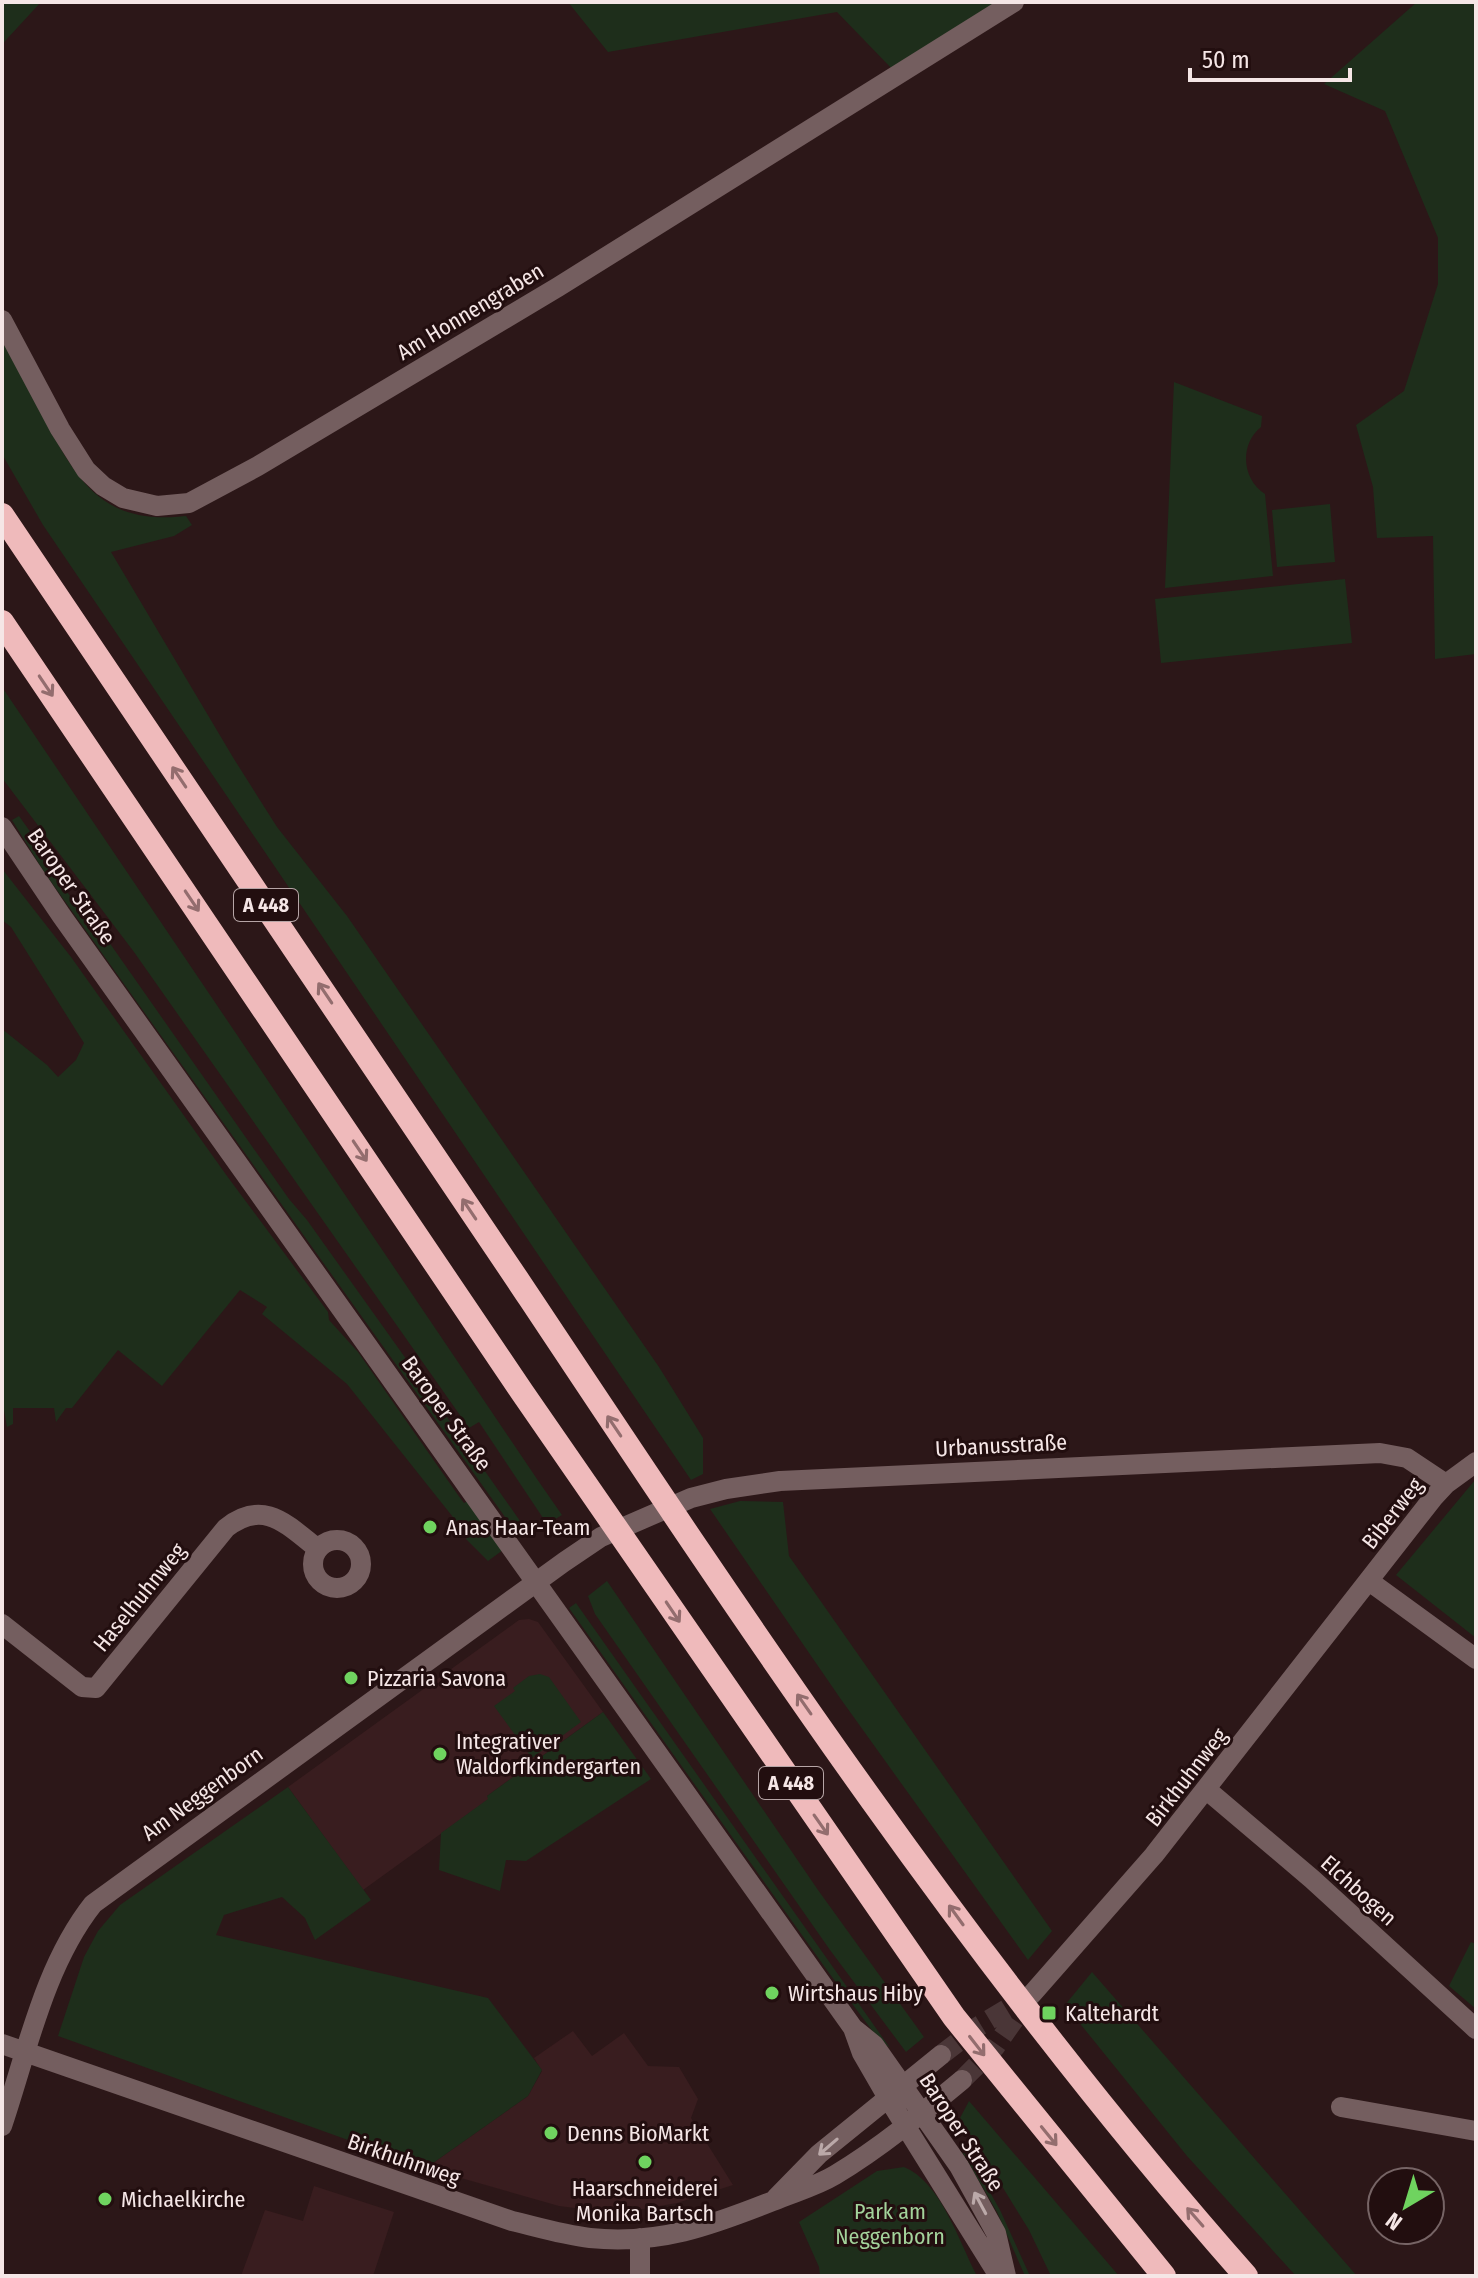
<svg xmlns="http://www.w3.org/2000/svg" width="1478" height="2278" font-family="'Fira Sans Condensed',sans-serif">
<style>
.built{fill:#391d1f}
.green{fill:#1e2e1b}
.lines{fill:none;stroke-linecap:round;stroke-linejoin:round}
.minor-tunnel{stroke:#4a3637;stroke-width:20;stroke-dasharray:20 10;stroke-linecap:butt}
.minor{stroke:#745e5f;stroke-width:20}
.motorway{stroke:#efbabb;stroke-width:24}
.oneway{stroke:#936d6e}
.oneway2{stroke:#bba9a9}
.poi-dot{fill:#6fd35f;stroke:#220e0f;stroke-width:3}
.labels{text-anchor:middle;stroke-width:6;stroke-linejoin:round;paint-order:stroke}
.shield{fill:#220e0f;stroke:#b6a5a6;stroke-width:2}
.shield-label{font-size:20px;font-weight:bold;fill:#f5e6e6}
.street-label{font-size:22px;fill:#f5e6e6;stroke:#220e0f}
.poi-label{font-size:22px;fill:#f5e6e6;stroke:#220e0f;text-anchor:start}
.park-label{font-size:22px;fill:#a3d39b;stroke:#220e0f}
</style>
<rect width="100%" height="100%" fill="#2c1718"/>
<path class="built" d="M529,1619L538,1622L603,1712L487,1796L489,1799L363,1890L288,1787L519,1620Z
M573,2031L592,2056L624,2033L648,2066L679,2067L698,2099L691,2118L733,2185L677,2203L637,2210L598,2211L559,2206L426,2168L528,2096L542,2071L534,2058Z
M314,2186L394,2212L373,2276H241L265,2210L303,2221Z"/>
<path class="green" d="M41,2L6,40L2,45L3,3Z
M568,2H999L895,72L837,12L608,52Z
M1417,2H1476V654L1435,659L1433,536L1377,538L1373,487L1356,425L1404,391L1438,284V238L1385,111L1324,84Z
M2,340C17,367 31,395 46,422C80,486 106,525 186,516L192,525L174,536L111,552L234,759L277,827L347,916L659,1367L703,1438V1474L691,1480L43,525L2,454Z
M1174,382L1262,416L1261,427C1239,445 1242,479 1265,494L1273,576L1165,588Z
M1330,504L1335,562L1277,567L1272,510Z
M1345,579L1352,643L1161,663L1155,599Z
M2,687L537,1479L562,1515L547,1524L479,1422L469,1428L134,952L2,778Z
M19,816L54,865L50,869L93,927L97,925L289,1199L307,1220L404,1356L525,1528L526,1533L520,1538L44,872L12,820Z
M3,870L71,957L227,1176L328,1312L329,1320L358,1352L458,1495L464,1503L468,1501L503,1550L488,1561L466,1539L468,1536L347,1384L262,1314L267,1307L240,1290L162,1386L118,1350L72,1408H66L56,1422L54,1408H13V1424L7,1427L2,1399V1029L47,1065L58,1077L76,1060L84,1043L11,927L2,920Z
M1475,1480H1476V1638L1396,1575Z
M740,1501L783,1502L789,1556L1052,1931L1028,1960L840,1698L710,1509Z
M607,1581L818,1890L924,2037L906,2052L830,1950L595,1614L588,1596Z
M576,1603L890,2048L877,2037L829,1973L569,1608Z
M540,1674L549,1677L581,1722L532,1758L494,1706L515,1691L513,1688L529,1676Z
M603,1712L651,1779L526,1861L506,1860L500,1891L439,1870L441,1833L488,1799L487,1796Z
M288,1787L371,1900L315,1940L305,1918L282,1897L224,1915L216,1935L488,1998L542,2070L528,2096L426,2168L58,2036L84,1957L98,1931L120,1905Z
M1471,1942L1476,1944V2009L1449,1986Z
M1092,1972L1357,2276H1296L1187,2156L1065,2005Z
M969,2101L1119,2276H1051L1029,2230L960,2118Z
M965,2148L1000,2210L1030,2276H1025L997,2212L961,2150Z
M904,2167C941,2182 959,2242 977,2276H820L819,2267L799,2222L877,2171Z"/>
<g class="lines">
<path class="minor-tunnel" d="M941,2055L979,2026L1025,1998
M962,2080L995,2047L1032,1994"/>
<path class="minor" d="M2,320L60,429L86,470L103,486L123,498L157,506L189,503L258,466L558,287L1014,2
M2,827L61,915L853,2028L874,2045L959,2166L996,2233L1006,2276
M313 1564a24 24 0 1 1 48 0a24 24 0 1 1-48 0Z
M1369,1581L1476,1659
M2,1624L82,1687L96,1688L226,1528C264,1498 287,1525 318,1549
M1207,1790L1312,1879L1476,2029
M1032,1994L1154,1855L1433,1498L1446,1484L1476,1462
M853,2028L862,2053L888,2098L999,2276
M2,2044L512,2221C537,2227 564,2235 590,2238C659,2245 710,2226 773,2201C794,2192 815,2187 835,2175C880,2148 921,2114 962,2080
M1341,2107L1476,2131
M2,2126C27,2052 44,1966 93,1904L564,1562L601,1537L691,1498L726,1489L780,1481L1380,1453L1407,1458L1446,1484
M776,2198L819,2154L941,2055
M640,2238V2276"/>
<path class="motorway" d="M2,515C173,770 346,1024 517,1279C745,1622 973,1967 1246,2276
M2,622L522,1392L954,2017L1164,2276"/>
</g>
<defs><path id="oneway-shaft" d="M-6 0H5M1.5-3L5.5 0L1.5 3" fill="none" stroke-width="1.6" stroke-linecap="round" stroke-linejoin="round" transform="scale(2)"/></defs>
<g class="oneway">
<use href="#oneway-shaft" transform="translate(46 686) rotate(56)"/>
<use href="#oneway-shaft" transform="translate(179 777) rotate(-124)"/>
<use href="#oneway-shaft" transform="translate(192 901) rotate(56)"/>
<use href="#oneway-shaft" transform="translate(325 993) rotate(-124)"/>
<use href="#oneway-shaft" transform="translate(360 1151) rotate(56)"/>
<use href="#oneway-shaft" transform="translate(469 1209) rotate(-124)"/>
<use href="#oneway-shaft" transform="translate(614 1426) rotate(-124)"/>
<use href="#oneway-shaft" transform="translate(673 1612) rotate(56)"/>
<use href="#oneway-shaft" transform="translate(804 1704) rotate(-125)"/>
<use href="#oneway-shaft" transform="translate(821 1825) rotate(55)"/>
<use href="#oneway-shaft" transform="translate(956 1915) rotate(-126)"/>
<use href="#oneway-shaft" transform="translate(977 2046) rotate(52)"/>
<use href="#oneway-shaft" transform="translate(1049 2136) rotate(51)"/>
<use href="#oneway-shaft" transform="translate(1195 2217) rotate(-131)"/>
</g>
<g class="oneway2">
<use href="#oneway-shaft" transform="translate(828 2147) rotate(139)"/>
<use href="#oneway-shaft" transform="translate(980 2203) rotate(-118)"/>
</g>
<g class="poi-dot">
<circle cx="430" cy="1527" r="8"/>
<circle cx="351" cy="1678" r="8"/>
<circle cx="440" cy="1754" r="8"/>
<circle cx="772" cy="1993" r="8"/>
<rect x="1041" y="2005" width="16" height="16" rx="4"/>
<circle cx="551" cy="2133" r="8"/>
<circle cx="645" cy="2162" r="8"/>
<circle cx="105" cy="2199" r="8"/>
</g>
<g class="labels">
<g class="shield">
<rect x="234" y="889" width="64" height="32" rx="6"/>
<rect x="759" y="1767" width="64" height="32" rx="6"/>
</g>
<g class="shield-label">
<text x="266" y="912">A 448</text>
<text x="791" y="1790">A 448</text>
</g>
<g class="street-label">
<text transform="translate(470 311) rotate(-31)" y="8">Am Honnengraben</text>
<text transform="translate(72 886) rotate(55)" y="8">Baroper Straße</text>
<text transform="translate(447 1413) rotate(54)" y="8">Baroper Straße</text>
<text transform="translate(1001 1445) rotate(-3)" y="8">Urbanusstraße</text>
<text transform="translate(1392 1513) rotate(-52)" y="8">Biberweg</text>
<text transform="translate(139 1597) rotate(-51)" y="8">Haselhuhnweg</text>
<text transform="translate(1186 1777) rotate(-52)" y="8">Birkhuhnweg</text>
<text transform="translate(202 1793) rotate(-36)" y="8">Am Neggenborn</text>
<text transform="translate(1359 1890) rotate(42)" y="8">Elchbogen</text>
<text transform="translate(962 2132) rotate(57)" y="8">Baroper Straße</text>
<text transform="translate(404 2159) rotate(19)" y="8">Birkhuhnweg</text>
</g>
<g class="poi-label">
<text x="446" y="1535">Anas Haar-Team</text>
<text x="367" y="1686">Pizzaria Savona</text>
<text x="456" y="1749">Integrativer<tspan x="456" dy="25">Waldorfkindergarten</tspan></text>
<text x="788" y="2001">Wirtshaus Hiby</text>
<text x="1065" y="2021">Kaltehardt</text>
<text x="567" y="2141">Denns BioMarkt</text>
<text x="645" y="2196" text-anchor="middle">Haarschneiderei<tspan x="645" dy="25">Monika Bartsch</tspan></text>
<text x="121" y="2207">Michaelkirche</text>
</g>
<g class="park-label">
<text x="890" y="2219">Park am<tspan x="890" dy="25">Neggenborn</tspan></text>
</g>
</g>
<rect width="1478" height="2278" fill="none" stroke="#f5e6e6" stroke-width="8"/>
<g transform="translate(1406 2206) rotate(218)"><circle r="38" fill="#220e0f" stroke="#766465" stroke-width="2"/>
<path d="M0-6L14 30L0 20L-14 30Z" fill="#6fd35f"/>
<text y="-12" font-size="22" font-weight="bold" text-anchor="middle" fill="#f5e6e6">N</text>
</g>
<path d="M1190 68v12h160v-12" fill="none" stroke="#f5e6e6" stroke-width="4"/>
<text x="1202" y="68" font-size="24" fill="#f5e6e6" stroke="#220e0f" stroke-width="6" paint-order="stroke">50 m</text>
</svg>
